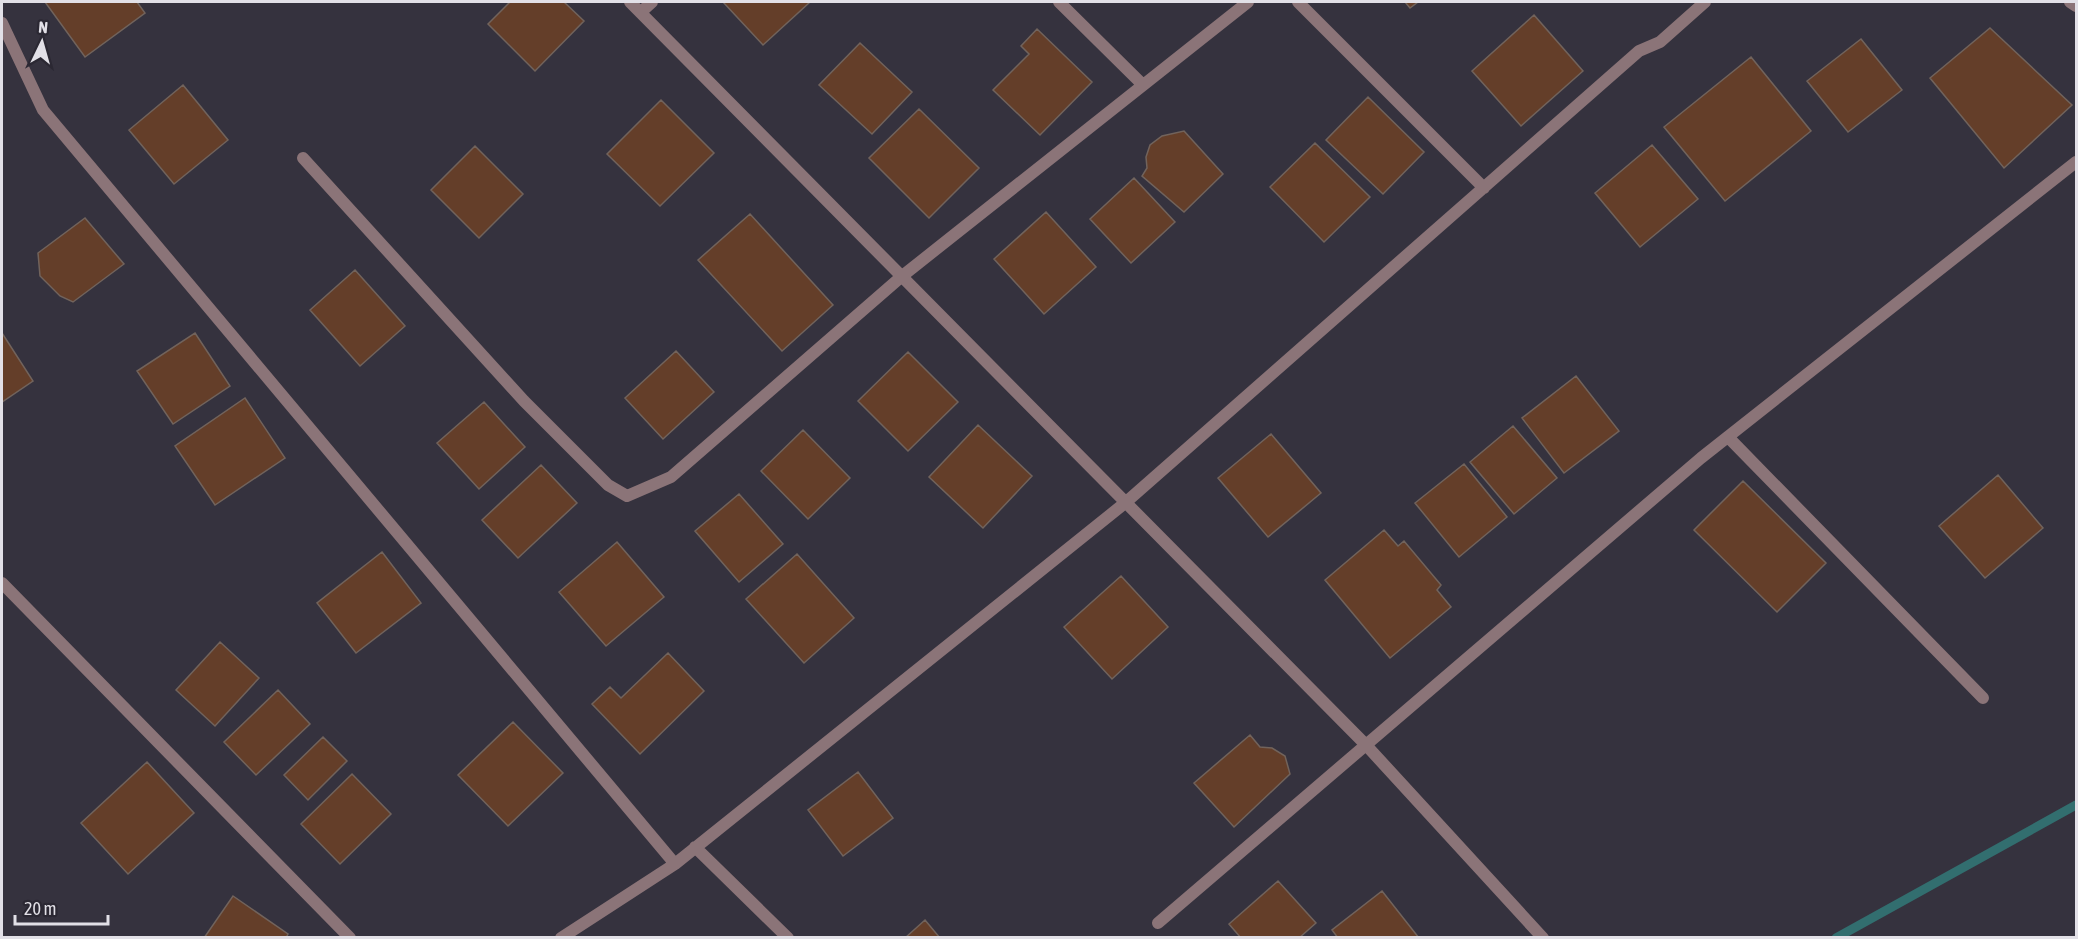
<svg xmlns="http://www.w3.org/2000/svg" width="2078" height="939" viewBox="0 0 2078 939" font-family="'Asap Condensed',sans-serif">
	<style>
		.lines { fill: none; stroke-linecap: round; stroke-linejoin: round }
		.stream { stroke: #326e6f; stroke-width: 9 }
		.building { fill: #643e29; stroke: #71635c; stroke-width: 1.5 }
		.minor { stroke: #8b7478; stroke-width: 12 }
	</style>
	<rect width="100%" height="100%" fill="#35323e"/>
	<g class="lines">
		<!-- stream -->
		<path class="stream" d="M1836,938L2076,805"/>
	</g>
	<!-- building -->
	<path class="building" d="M45,2H137L145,13L85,57Z
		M510,2H564L584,21L535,71L488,24Z
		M723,2H810L763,45Z
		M1405,2H1418L1410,8Z
		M1534,15L1583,71L1521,126L1472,71Z
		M1990,28L2072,105L2004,168L1930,78Z
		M1037,29L1092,82L1040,135L993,90L1029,54L1021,46Z
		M1861,39L1902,90L1848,132L1807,81Z
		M860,43L912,92L872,134L819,85Z
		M1751,57L1811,131L1725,201L1664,127Z
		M183,85L228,140L174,184L129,130Z
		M1368,97L1424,152L1383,194L1326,140Z
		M661,100L714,153L660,206L607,154Z
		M919,109L979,168L929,218L869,158Z
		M1184,131L1223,174L1184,212L1142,176L1147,168L1146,157L1150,145L1162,136Z
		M1315,143L1370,197L1324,242L1270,187Z
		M1652,145L1698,199L1640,247L1595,193Z
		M475,146L523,194L479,238L431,190Z
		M1134,178L1175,222L1131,263L1090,219Z
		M1046,212L1096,267L1044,314L994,259Z
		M750,214L833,305L782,351L698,260Z
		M85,218L124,264L73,302L60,296L40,276L38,253Z
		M355,270L405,326L360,366L310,310Z
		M2,333L33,381L2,402Z
		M195,333L230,386L173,424L137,371Z
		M676,351L714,392L663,439L625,398Z
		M908,352L958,402L908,451L858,401Z
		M1576,376L1619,431L1564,473L1522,418Z
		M245,398L285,458L215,505L175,446Z
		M484,402L525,447L479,489L437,443Z
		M978,425L1032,476L983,528L929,477Z
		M1513,426L1557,478L1514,514L1470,462Z
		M803,430L850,478L808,519L761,471Z
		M1271,434L1321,493L1268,537L1218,478Z
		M1464,464L1507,517L1459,557L1415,503Z
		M541,465L577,503L518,558L482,520Z
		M1998,475L2043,528L1985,578L1939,526Z
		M1743,481L1826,563L1777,612L1694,530Z
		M739,494L783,544L739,582L695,531Z
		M1384,530L1398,546L1404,541L1441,585L1437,590L1451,607L1390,658L1325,580Z
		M617,542L664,597L606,646L559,592Z
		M382,552L421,603L356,653L317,603Z
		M797,554L854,618L804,663L746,599Z
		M1121,576L1168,627L1112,679L1064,627Z
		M220,642L259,678L215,726L176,690Z
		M668,653L704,691L640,754L592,704L610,687L621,698Z
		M278,690L310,724L256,775L224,742Z
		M513,722L563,773L508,826L458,775Z
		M1250,735L1260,747L1272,748L1285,756L1290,774L1234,827L1194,783Z
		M323,737L347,761L308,800L284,775Z
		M147,762L194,813L128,874L81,823Z
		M858,772L893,818L843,856L808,810Z
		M352,774L391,814L340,864L301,824Z
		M1278,881L1316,923L1299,938H1241L1229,924Z
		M1382,891L1419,938H1338L1332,930Z
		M233,896L288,934L286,938H204Z
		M925,920L940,938H905Z"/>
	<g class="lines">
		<!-- minor -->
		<path class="minor" d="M630,2L1366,745L1543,938
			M1059,2L1143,85
			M1298,2L1484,188
			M2070,2L2076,6
			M641,12L652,2
			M2,23L43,110L675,864
			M303,158L524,401L608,485L627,496L671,477L901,277L1248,2
			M1728,437L1983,698
			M2,583L350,938
			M695,847L788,938
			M1158,923L1701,458L2076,162
			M561,938L675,864L1125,503L1639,51L1660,42L1705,2"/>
	</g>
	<!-- border -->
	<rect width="2078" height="939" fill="none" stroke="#e2e0e7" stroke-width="6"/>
	<!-- north arrow -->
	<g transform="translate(42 42) rotate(5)" stroke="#2b2833" stroke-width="4.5" paint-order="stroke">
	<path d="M0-4.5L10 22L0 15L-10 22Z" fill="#e2e0e7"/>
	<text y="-9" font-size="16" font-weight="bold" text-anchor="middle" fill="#e2e0e7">N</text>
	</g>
	<!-- scale -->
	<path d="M15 915v9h93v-9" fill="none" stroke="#e2e0e7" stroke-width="3"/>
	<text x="24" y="915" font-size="18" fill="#e2e0e7" stroke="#2b2833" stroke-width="4.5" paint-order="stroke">20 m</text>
</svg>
